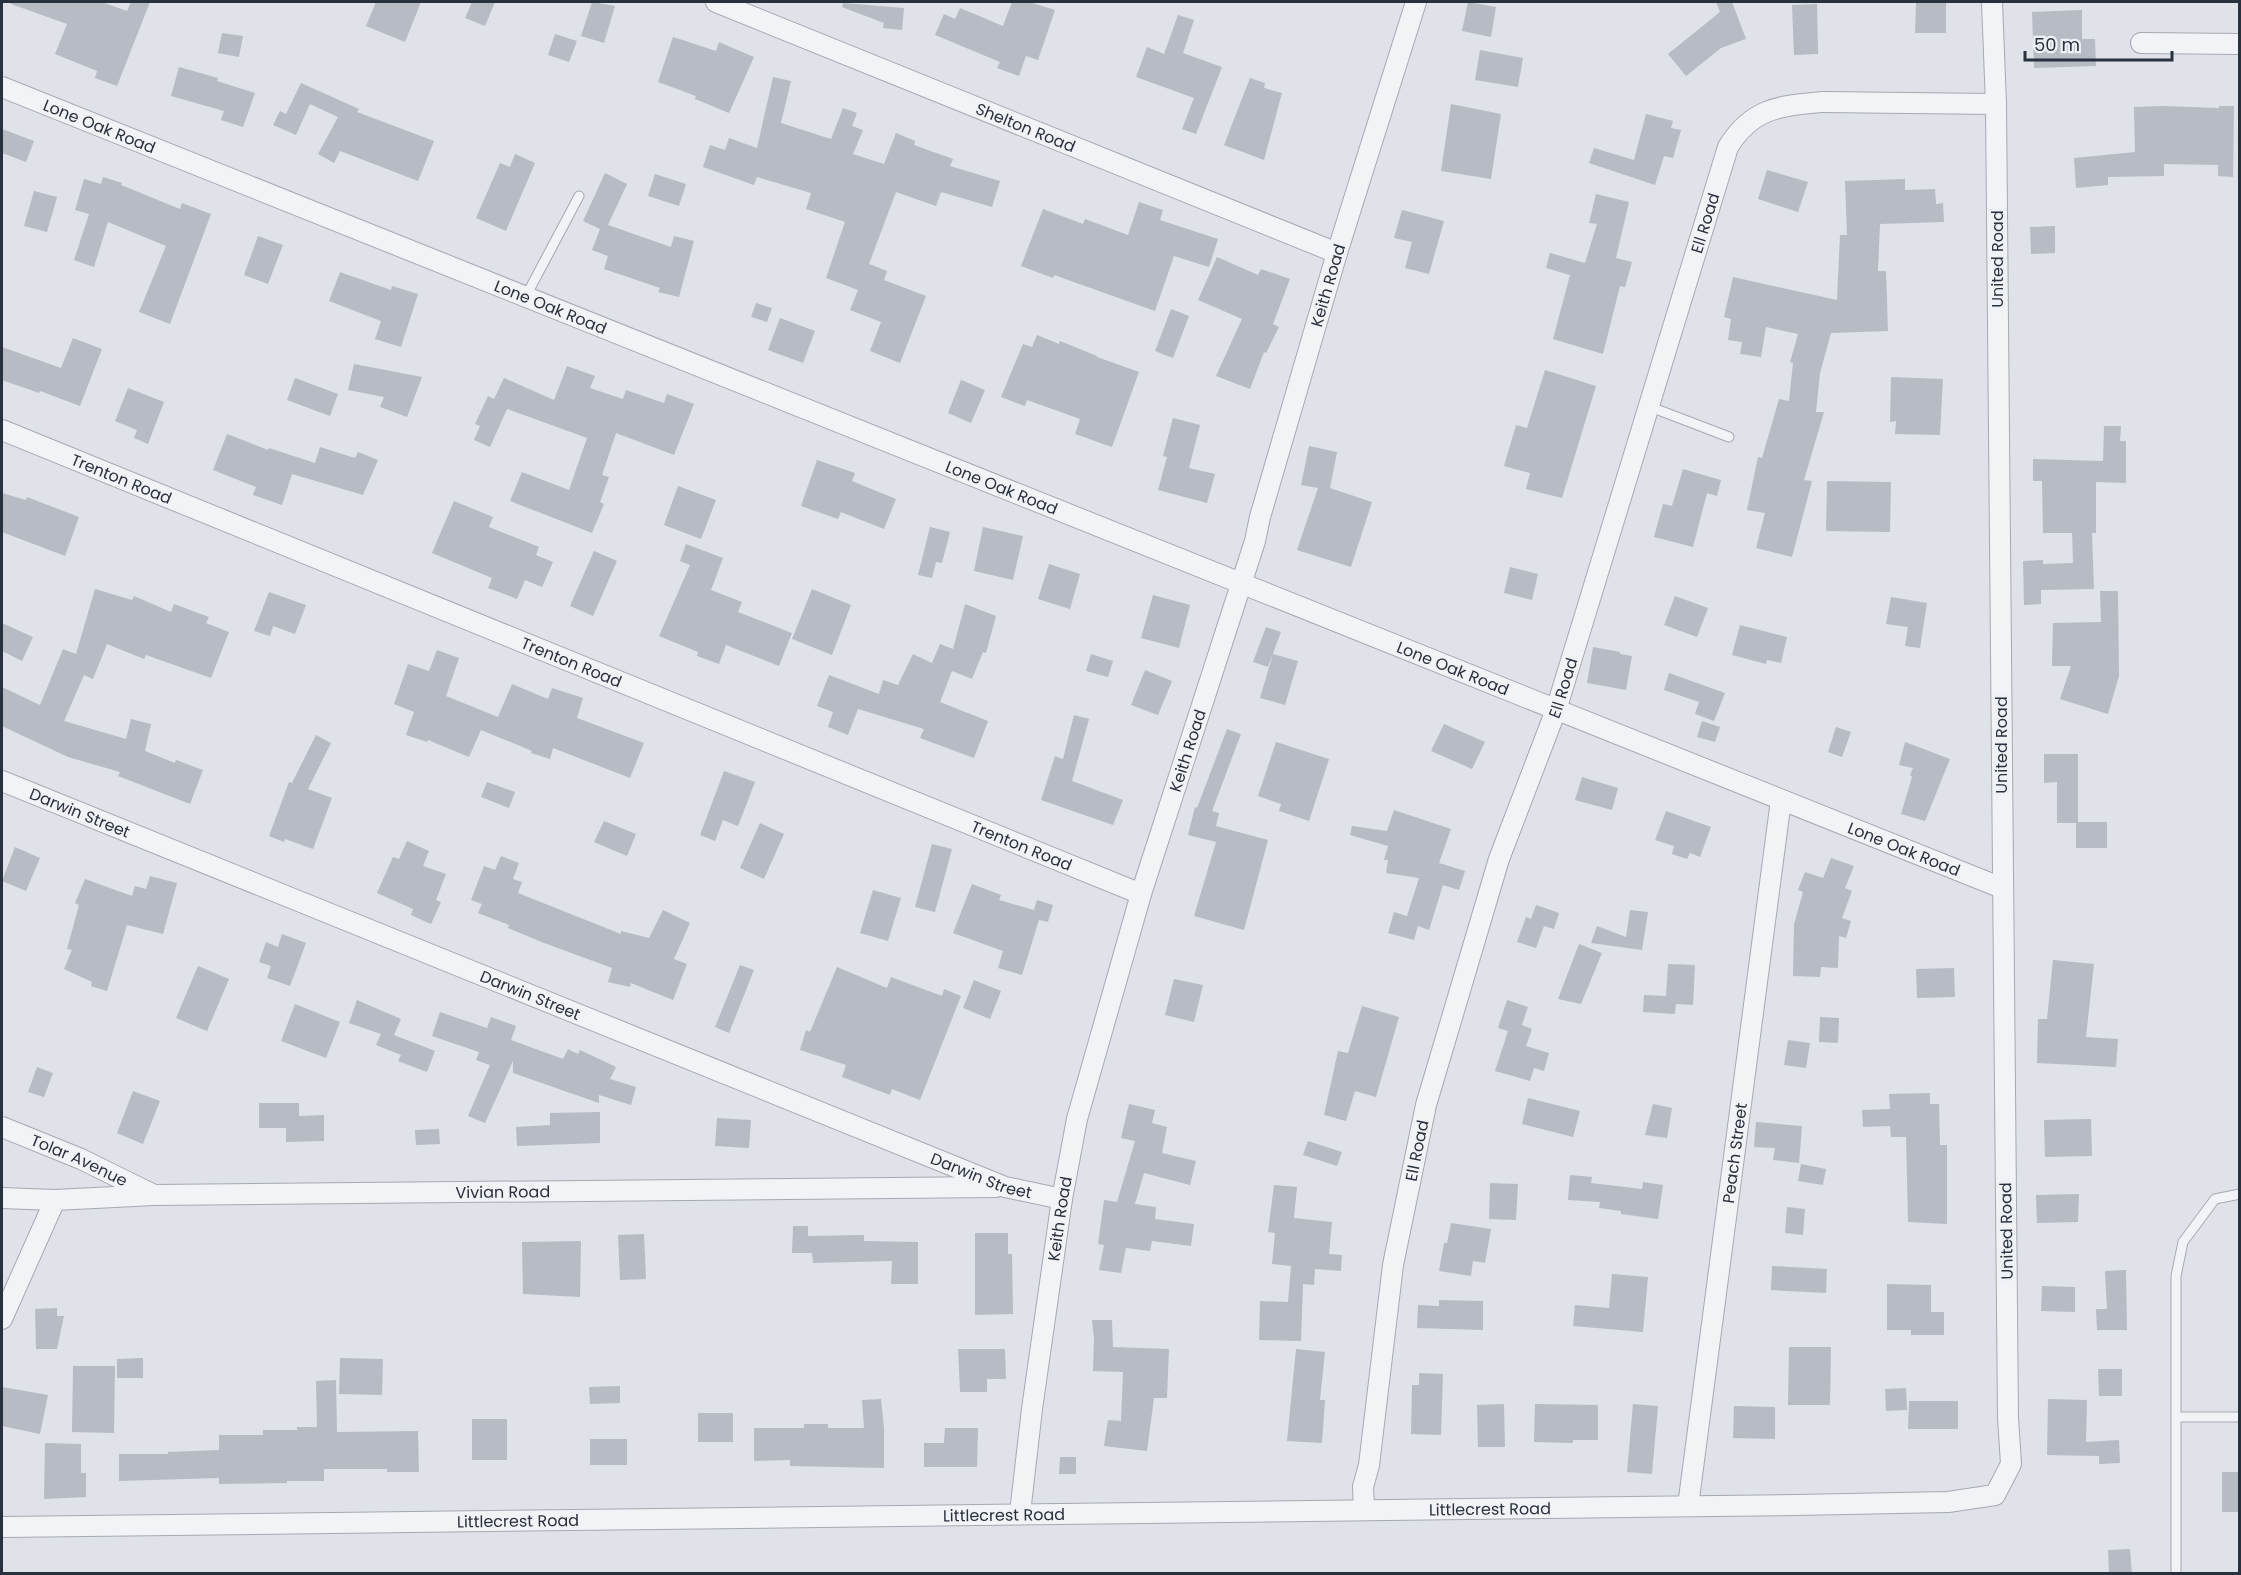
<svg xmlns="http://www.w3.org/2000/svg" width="2241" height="1575" viewBox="0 0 2241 1575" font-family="Poppins,sans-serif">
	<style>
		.building { fill: #b6bbc4 }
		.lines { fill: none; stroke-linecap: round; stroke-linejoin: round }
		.service-casing { stroke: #a5a9b2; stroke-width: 11 }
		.minor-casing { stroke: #a5a9b2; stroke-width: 22 }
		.service { stroke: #f2f3f6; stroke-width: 9 }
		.minor { stroke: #f2f3f6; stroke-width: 20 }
		.labels { text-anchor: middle; stroke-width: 6; stroke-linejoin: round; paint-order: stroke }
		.street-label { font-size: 16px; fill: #29303e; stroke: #eef1f5 }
	</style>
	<rect width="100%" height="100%" fill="#dfe2e8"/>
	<!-- building -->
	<path class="building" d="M11,2H102L127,11L131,2H150L117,86L95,78L97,71L55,54L67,24L11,4Z
		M376,2H421L405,42L366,26Z
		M472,2H495L485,26L465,18Z
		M592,2L615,6L604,43L581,36Z
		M1012,2H1029L1055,10L1038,60L1026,56L1019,76L997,68L1000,62L935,35L944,14L955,19L960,8L1003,26Z
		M1468,2L1496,7L1491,37L1462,31Z
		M1716,2H1732L1746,39L1721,48L1686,76L1668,54L1720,12Z
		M1916,2H1946V33H1915Z
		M843,3L904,8L902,30L883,28L884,23L842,7Z
		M1817,4L1818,54L1794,55L1792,5Z
		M2082,10V39H2095L2096,66L2034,68L2032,12Z
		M1178,15L1194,20L1183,53L1222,67L1196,134L1182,129L1194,98L1136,77L1147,47L1164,54Z
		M222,33L243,36L239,57L218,53Z
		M555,34L577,41L569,62L548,55Z
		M673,37L716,51L719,42L754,57L729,113L695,99L696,96L658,82Z
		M1480,50L1523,58L1518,87L1475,80Z
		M179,67L218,78L217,81L255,93L243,127L221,120L224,111L171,96Z
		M773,77L791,81L781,123L831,139L843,108L857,113L852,126L863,130L853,154L884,164L896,133L915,141L914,145L953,159L950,166L1000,181L992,207L941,192L936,206L896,192L869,264L887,271L884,280L926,296L900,363L870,351L881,322L850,310L858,290L826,278L845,222L806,209L811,193L757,177L754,185L703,167L710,145L725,150L729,138L757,148Z
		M1250,78L1265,83L1264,88L1282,93L1264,160L1224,145Z
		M301,83L359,109L357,112L434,141L418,181L340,151L334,163L318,154L338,117L310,104L296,135L273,125L280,111L286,114Z
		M1451,104L1501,114L1491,179L1441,171Z
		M2163,106L2219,108V106H2234L2233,177L2218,176V165L2164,164V176L2108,177V185L2076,188L2074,158L2135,152L2134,107Z
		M1646,114L1673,121L1671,128L1681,130L1673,158L1664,156L1655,185L1589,163L1594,148L1634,160Z
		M2,129L34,141L26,162L2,153Z
		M515,154L535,163L506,231L476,218L500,163L510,167Z
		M1767,170L1808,182L1798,212L1758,199Z
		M605,173L627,184L608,225L671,247L674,236L694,241L679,297L658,292L660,288L604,269L608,256L592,250L600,229L583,221Z
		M655,174L686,184L679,206L648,196Z
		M103,177L122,183L121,185L180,209L182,203L211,214L170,324L139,312L166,246L108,222L94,267L74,260L89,214L75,210L84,179L101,184Z
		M1905,179V190L1935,189L1936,204L1943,203L1944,222L1880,224L1878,271H1886L1888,331L1831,333L1820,373L1816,412H1824L1804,480L1812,481L1792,557L1756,548L1765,513L1747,510L1758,457L1762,458L1779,399L1789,401L1793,363L1790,362L1798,334L1766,327L1761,357L1740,354L1742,342L1728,340L1731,319L1724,317L1733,277L1837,300L1840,235H1847L1845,181Z
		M34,191L57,197L47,232L24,226Z
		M1596,194L1629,202L1616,258L1632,262L1625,287L1620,286L1603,354L1553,339L1570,275L1546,268L1550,253L1585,263L1597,224L1589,223Z
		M1139,202L1163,210L1160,220L1218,239L1209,267L1174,256L1155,311L1054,275L1053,278L1021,266L1043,209L1083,224L1085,219L1128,235Z
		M1402,210L1444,221L1429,274L1405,268L1412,242L1394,238Z
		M2055,226V253L2031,254L2030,227Z
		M258,236L283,245L268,284L244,275Z
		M1217,257L1258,275L1261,269L1290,279L1273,324L1279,327L1266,353L1264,352L1250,389L1216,376L1242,319L1198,300Z
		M340,272L391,290L392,286L418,294L401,347L375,339L381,321L329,301Z
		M756,303L772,308L767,322L751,317Z
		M1171,309L1189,316L1173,358L1155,351Z
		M780,318L815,331L803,363L768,350Z
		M1037,335L1059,344L1060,341L1097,356V357L1139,372L1112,447L1075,434L1080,419L1027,400L1025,406L1001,397L1023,344L1032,347Z
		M73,338L102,349L80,406L40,391L39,393L2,380V347L61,368Z
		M354,364L422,377L407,417L380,407L384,397L348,390Z
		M567,366L595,376L590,388L623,399L626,390L664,403L667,394L694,404L674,455L616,433L602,475L609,477L600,502L604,504L592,533L510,501L522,472L569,490L587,438L507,409L490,447L474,440L480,426L475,424L488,396L494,399L504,378L554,400Z
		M1545,370L1596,386L1562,498L1526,489L1530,473L1504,466L1516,425L1527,428Z
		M1891,377L1943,379L1940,435L1895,434L1896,421L1890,422Z
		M295,378L338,394L330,416L287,400Z
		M961,380L985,390L971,423L948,413Z
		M128,388L164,402L148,444L134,438L137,430L115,421Z
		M1173,418L1200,425L1189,468L1215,474L1207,503L1158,490L1167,457L1163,456Z
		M2104,426H2121L2120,441H2126V483L2096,482V533H2092L2094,589L2041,590V604L2024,605L2023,561L2043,560V564L2073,563L2072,533H2043L2042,481H2033V459L2103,461Z
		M227,434L268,450L269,448L315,463L320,447L355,458L358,452L378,460L363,495L292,474L282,505L253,495L256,487L213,470Z
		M1309,446L1337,452L1330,488L1372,502L1351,567L1297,550L1318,488L1301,485Z
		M817,460L855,473L852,481L896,499L884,529L841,512L838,519L801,506Z
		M1683,469L1721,480L1717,496L1707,493L1693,547L1654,537L1663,504L1672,506Z
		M1827,481L1891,482L1890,532L1826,531Z
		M678,486L716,500L701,539L664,525Z
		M2,493L26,500L27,497L79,517L65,556L2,532Z
		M454,501L493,517L489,527L539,547L536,555L553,562L542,587L525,580L517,599L488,588L492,578L432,553Z
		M930,527L950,532L942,563L936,562L932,578L918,575Z
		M983,527L1023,536L1013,580L974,571Z
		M686,544L723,558L711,590L742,602L738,612L792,633L779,666L726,645L719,664L697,656L698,652L659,636L690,565L680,561Z
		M594,551L617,561L593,616L570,606Z
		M1049,564L1080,574L1070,609L1038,599Z
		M1510,567L1538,574L1532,600L1504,593Z
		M95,589L132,600L134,596L171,612L174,604L209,617L206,623L229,632L211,678L146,655L144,659L107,644L93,679L84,675L64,721L126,739L131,719L151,724L145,751L175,763L176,760L203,770L190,804L118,776L120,772L68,757L2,726V687L40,705L63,649L76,654Z
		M812,589L851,605L832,655L792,639Z
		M2100,591H2118L2119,676L2108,714L2060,699L2071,666H2052L2053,623L2101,622Z
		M269,592L306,605L295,634L273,626L270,636L254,631Z
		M1153,595L1190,605L1179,648L1141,638Z
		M1675,596L1708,608L1697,637L1664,625Z
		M1891,597L1927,603L1920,648L1905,646L1908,627L1886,624Z
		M965,604L996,616L986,653L983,652L972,679L952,671L940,702L988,721L974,758L920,738L924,729L858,709L848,735L828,727L833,712L817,706L829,675L879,694L883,680L898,685L913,654L932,663L940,644L953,649Z
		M2,623L33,637L22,661L2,651Z
		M1740,625L1787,637L1781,663L1767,660L1766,664L1732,655Z
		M1266,627L1281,632L1268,667L1253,662Z
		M1593,647L1620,652V654L1632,656L1626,690L1587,683Z
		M437,650L459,658L446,696L498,717L512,684L548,699L552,688L583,698L577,718L644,743L630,778L553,748L550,759L531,753L532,751L481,730L469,757L428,740L427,742L406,735L414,712L394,704L408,664L429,671Z
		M1091,654L1113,661L1108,677L1086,671Z
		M1273,654L1298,661L1285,705L1260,698Z
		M1145,670L1172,681L1158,715L1131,705Z
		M1669,673L1725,693L1714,721L1695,714L1699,702L1664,690Z
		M1074,715L1089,719L1072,781L1123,800L1113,825L1041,800L1055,756L1063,759Z
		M1702,721L1720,727L1715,742L1697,737Z
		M1444,724L1485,742L1472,769L1431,751Z
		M1836,727L1851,732L1842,757L1828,752Z
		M1227,729L1241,734L1212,811L1219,813L1216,826L1268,840L1244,930L1194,916L1216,842L1188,835L1195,807L1197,808Z
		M316,735L331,743L308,789L332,798L313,849L285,839L284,842L269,836L289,782L292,783Z
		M1276,742L1329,759L1309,821L1279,811L1281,804L1258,796Z
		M1905,742L1950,759L1925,821L1901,814L1912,777L1910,775L1913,768L1899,765Z
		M2044,754H2078V822H2107V848H2076V823H2057V782L2044,783Z
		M724,771L755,782L738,826L723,820L715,841L700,835Z
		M1582,777L1618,788L1612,810L1575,800Z
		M487,782L515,792L509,808L481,797Z
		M1394,810L1451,829L1439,863L1465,871L1459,890L1443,885L1429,930L1418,926L1414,940L1388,933L1394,912L1407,916L1419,878L1386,873L1388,860H1384L1388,846L1350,835L1352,826L1387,831Z
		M1666,811L1711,827L1700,857L1690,853L1687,859L1672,854L1674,846L1655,840Z
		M604,821L636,834L627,856L594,842Z
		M760,823L784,834L764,879L740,868Z
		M407,841L429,851L423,866L446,874L436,900L441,902L431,924L411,915L413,909L377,893L393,857L399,859Z
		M932,844L952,849L935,912L915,907Z
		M15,847L40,858L26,891L2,881Z
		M501,856L519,863L513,879L522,882L518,893L621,934V931L649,938L663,910L690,923L674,959L687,964L673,1000L631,983L630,987L608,982L612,968L544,943L508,928L509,925L478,913L482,904L471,900L484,866L495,870Z
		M1831,858L1854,866L1845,888L1852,891L1842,918L1851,921L1846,938L1839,936L1838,968L1821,967L1820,977L1793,976L1794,924L1803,892L1798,890L1805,872L1823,878Z
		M150,876L177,883L163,934L127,925L107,991L91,986L92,982L64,969L72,950L67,949L79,905L75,903L85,879L132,896L135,886L146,889Z
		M972,884L1001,895L999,900L1034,910L1037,900L1053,905L1048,922L1039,920L1022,975L998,968L1003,951L953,933Z
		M873,890L901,898L888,941L860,933Z
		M1536,905L1559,913L1554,929L1544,926L1536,948L1517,942L1526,917L1531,919Z
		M1630,910L1648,912L1642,950L1591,943L1597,926L1626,937Z
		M282,934L306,943L290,986L267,978L271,966L259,962L266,942L278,947Z
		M1579,944L1602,953L1581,1004L1558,999Z
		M2053,960L2094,964L2086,1037L2118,1039L2116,1067L2037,1063L2038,1019H2047Z
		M1668,964L1695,965L1693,1005L1676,1004L1675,1014L1643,1012L1644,995L1666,996Z
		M740,965L754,970L729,1033L715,1027Z
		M198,966L229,979L207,1031L176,1018Z
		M837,967L887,988L891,977L942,996L944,989L961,996L920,1100L892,1089L890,1095L842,1077L846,1065L800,1050L806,1030L810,1032Z
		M1954,968L1955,997L1917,998L1916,969Z
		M1174,979L1203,985L1194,1022L1165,1015Z
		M974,980L1001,991L990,1019L963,1008Z
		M357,1000L401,1019L394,1035L435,1051L427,1072L398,1061L401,1055L376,1045L381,1034L349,1023Z
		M1507,1000L1528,1007L1522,1025L1532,1029L1526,1046L1549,1053L1544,1071L1534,1068L1530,1081L1495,1071L1508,1031L1498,1028Z
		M295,1004L340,1022L326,1058L281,1041Z
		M1362,1006L1399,1017L1376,1097L1355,1091L1346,1121L1324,1115L1338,1051L1348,1053Z
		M440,1012L487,1028L491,1017L516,1026L511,1040L563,1059L568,1049L578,1054L580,1050L616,1067L610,1079L636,1087L631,1105L599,1095V1103L513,1073V1061L485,1123L468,1116L490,1065L476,1060L479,1052L432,1036Z
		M1820,1017L1839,1018L1838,1043L1819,1042Z
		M1788,1040L1810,1043L1806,1068L1784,1065Z
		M37,1067L53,1073L44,1097L28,1092Z
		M133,1091L160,1101L143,1144L117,1133Z
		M1930,1093V1104H1939L1940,1145H1947V1224L1908,1222L1906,1137H1891L1890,1126L1863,1127L1862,1110L1890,1109L1889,1094Z
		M1528,1098L1580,1111L1573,1137L1522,1124Z
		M259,1103H299V1116L324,1115V1141L286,1142V1128H259Z
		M1129,1104L1155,1110L1152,1123L1167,1127L1162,1153L1196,1161L1190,1185L1144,1173L1135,1204L1156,1207L1155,1219L1194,1224L1191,1246L1152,1241L1150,1251L1126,1248L1121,1273L1099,1270L1104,1245L1098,1244L1104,1200L1117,1202L1135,1141L1121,1138Z
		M1653,1104L1672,1108L1667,1138L1645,1135Z
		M600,1112V1143L517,1146L516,1127L550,1125V1113Z
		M717,1118L751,1120L749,1148L715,1146Z
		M2091,1119L2092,1156L2045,1157L2044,1120Z
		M1756,1122L1802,1126L1799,1163L1773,1160L1775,1148L1754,1147Z
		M439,1129L440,1144L416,1145L415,1130Z
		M1308,1141L1342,1152L1337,1166L1303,1155Z
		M1801,1164L1826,1169L1823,1185L1798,1181Z
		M1570,1175L1592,1177L1591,1183L1642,1189L1643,1182L1663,1185L1658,1219L1621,1214V1211L1599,1208L1600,1202L1568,1200Z
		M1490,1183L1518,1184L1516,1220L1489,1219Z
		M1274,1185L1297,1187L1294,1218L1332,1222L1329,1254L1342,1255L1341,1271L1315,1269L1314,1285L1303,1284L1301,1341L1259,1340L1260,1301L1288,1302L1291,1266L1272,1264L1275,1233L1268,1232Z
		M2079,1194L2078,1222L2037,1223L2036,1195Z
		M1787,1207L1805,1209L1803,1235L1785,1233Z
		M1451,1223L1491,1229L1485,1263L1473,1261L1471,1276L1439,1271L1444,1243H1447Z
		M793,1226H808V1236L864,1235V1241L918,1242V1284H891L892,1261L813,1263L812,1253H792Z
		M975,1233H1008V1254H1012L1013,1314L975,1315Z
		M644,1234L646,1279L620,1280L618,1235Z
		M581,1241L580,1297L523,1294L522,1242Z
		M1772,1266L1827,1269L1826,1293L1771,1290Z
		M2126,1270L2127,1330H2097L2096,1309H2107L2105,1271Z
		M1612,1274L1648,1277L1643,1332L1573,1326L1575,1305L1609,1308Z
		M1887,1284L1931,1285V1312H1944V1335H1911V1330H1887Z
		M2042,1286L2075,1287V1312L2041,1311Z
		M1439,1300L1483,1301V1330L1417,1328L1418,1305L1439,1306Z
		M57,1308V1316H64L57,1349H36L35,1309Z
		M1092,1320H1112L1113,1347L1169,1349L1167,1398H1154L1147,1451L1104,1446L1108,1420L1121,1421L1123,1372L1093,1371L1094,1339Z
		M1789,1347H1831L1830,1405H1788Z
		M958,1349H1005L1006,1379H987V1392H960Z
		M1296,1349L1325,1352L1320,1400H1325L1322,1443L1287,1441Z
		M143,1358V1378H117V1359Z
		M340,1358L383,1359L382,1395L339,1394Z
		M73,1366H115L114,1433L72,1432Z
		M2098,1369H2122V1396H2099Z
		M1419,1373L1443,1374L1441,1435L1411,1434L1412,1385H1419Z
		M336,1380L337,1432L418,1431L419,1472H387V1469H324V1481H287V1483L219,1484V1478L119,1481V1454H168V1452L219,1450V1435H263V1430H297V1427H317L316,1381Z
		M620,1386V1403L590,1404L589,1387Z
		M2,1387L48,1395L40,1434L2,1426Z
		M1906,1388L1907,1410L1886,1411L1885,1389Z
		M881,1399L884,1428V1468L790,1466V1460L754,1461V1428H804V1424H828V1428H864L862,1400Z
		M2048,1399L2087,1400L2086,1442L2119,1440L2120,1463L2099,1464V1456L2047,1455Z
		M1909,1401H1958V1429H1908Z
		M1504,1404L1505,1447H1478L1477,1405Z
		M1535,1404L1598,1405V1440H1573V1443L1534,1442Z
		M1633,1404L1658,1406L1652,1474L1627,1472Z
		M1734,1406L1775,1407V1439L1733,1438Z
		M698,1413H733V1442H698Z
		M472,1419H507V1460H472Z
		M945,1428H978L977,1467H924V1443H944Z
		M590,1439H627V1465H590Z
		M45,1443L81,1444V1473H86V1497L44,1499Z
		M1060,1457H1076V1474H1059Z
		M2222,1472H2240V1512H2222Z
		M2130,1549L2132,1574H2109L2108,1550Z"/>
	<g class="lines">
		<!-- service casing -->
		<g class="service-casing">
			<path id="service" d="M526,296L579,196
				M1648,406L1729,437
				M2177,1417H2240
				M2176,1574V1276L2183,1242L2215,1199L2240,1194"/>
		</g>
		<!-- minor casing -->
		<g class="minor-casing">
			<g id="minor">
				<path id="s1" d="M716,2L1337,253"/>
				<path d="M2141,43L2240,44"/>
				<path id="s2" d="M2,87L2002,888"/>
				<path id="s3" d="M2,430L1141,894"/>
				<path id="s4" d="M2,781L1005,1187L1062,1199"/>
				<path id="s5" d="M2,1127L81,1159L152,1194"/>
				<path id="s6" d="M2,1198L55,1200L154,1195L996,1187"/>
				<path d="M2,1319L55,1200"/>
				<path id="s7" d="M1688,1506L1781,800"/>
				<path id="s8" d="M1364,1509L1363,1487L1369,1465L1393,1265L1426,1105L1499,859L1556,710L1728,147C1752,108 1779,106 1822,102L1996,104"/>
				<path id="s9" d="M1020,1513L1032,1409L1062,1199L1077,1119L1141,894L1255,541L1260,517L1337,253L1416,2"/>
				<path id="s10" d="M2,1527L1796,1505L1948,1502L1995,1495L2011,1464L2008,1418L1996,104L1992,2"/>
			</g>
		</g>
		<!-- service -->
		<use href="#service" class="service"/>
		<!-- minor -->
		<use href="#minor" class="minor"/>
	</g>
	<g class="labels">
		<!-- street labels -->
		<g class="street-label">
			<text dy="6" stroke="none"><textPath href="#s2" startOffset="105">Lone Oak Road</textPath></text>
			<text dy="6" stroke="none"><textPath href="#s1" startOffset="334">Shelton Road</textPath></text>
			<text dy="6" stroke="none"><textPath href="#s8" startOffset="1335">Ell Road</textPath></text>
			<text transform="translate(1997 259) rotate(-90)" y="6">United Road</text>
			<text dy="6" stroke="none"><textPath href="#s9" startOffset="1269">Keith Road</textPath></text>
			<text dy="6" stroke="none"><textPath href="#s2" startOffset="591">Lone Oak Road</textPath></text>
			<text dy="6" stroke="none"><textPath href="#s3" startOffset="129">Trenton Road</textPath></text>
			<text dy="6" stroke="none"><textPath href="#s2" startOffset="1077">Lone Oak Road</textPath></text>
			<text dy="6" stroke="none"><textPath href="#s3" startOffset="615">Trenton Road</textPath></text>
			<text dy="6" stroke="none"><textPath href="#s2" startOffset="1563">Lone Oak Road</textPath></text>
			<text dy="6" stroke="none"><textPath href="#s8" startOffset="849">Ell Road</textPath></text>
			<text transform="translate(2001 745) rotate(-90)" y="6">United Road</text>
			<text dy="6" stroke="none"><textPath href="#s9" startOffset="783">Keith Road</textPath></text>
			<text dy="6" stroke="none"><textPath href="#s4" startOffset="84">Darwin Street</textPath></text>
			<text dy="6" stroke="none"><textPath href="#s3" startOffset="1101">Trenton Road</textPath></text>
			<text dy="6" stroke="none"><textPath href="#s2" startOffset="2049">Lone Oak Road</textPath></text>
			<text dy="6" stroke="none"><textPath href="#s4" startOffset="570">Darwin Street</textPath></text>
			<text dy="6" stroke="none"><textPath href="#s8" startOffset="363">Ell Road</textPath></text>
			<text dy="6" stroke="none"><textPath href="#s7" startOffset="356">Peach Street</textPath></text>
			<text dy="6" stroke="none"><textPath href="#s5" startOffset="84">Tolar Avenue</textPath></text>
			<text dy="6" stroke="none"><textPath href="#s4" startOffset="1056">Darwin Street</textPath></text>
			<text dy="6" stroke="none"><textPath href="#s6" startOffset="501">Vivian Road</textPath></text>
			<text dy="6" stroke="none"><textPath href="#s9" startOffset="297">Keith Road</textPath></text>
			<text transform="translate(2006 1231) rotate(-91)" y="6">United Road</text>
			<text dy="6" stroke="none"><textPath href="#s10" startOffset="1488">Littlecrest Road</textPath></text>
			<text dy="6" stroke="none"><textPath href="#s10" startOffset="1002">Littlecrest Road</textPath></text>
			<text dy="6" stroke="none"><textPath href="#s10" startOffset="516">Littlecrest Road</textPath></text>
		</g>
	</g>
	<!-- border -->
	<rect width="2241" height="1575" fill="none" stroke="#29303e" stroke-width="6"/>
	<!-- scale -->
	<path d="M2025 51v9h147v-9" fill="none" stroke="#29303e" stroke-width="3"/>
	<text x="2034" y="51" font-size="18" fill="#29303e" stroke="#eef1f5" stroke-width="4.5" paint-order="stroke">50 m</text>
</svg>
